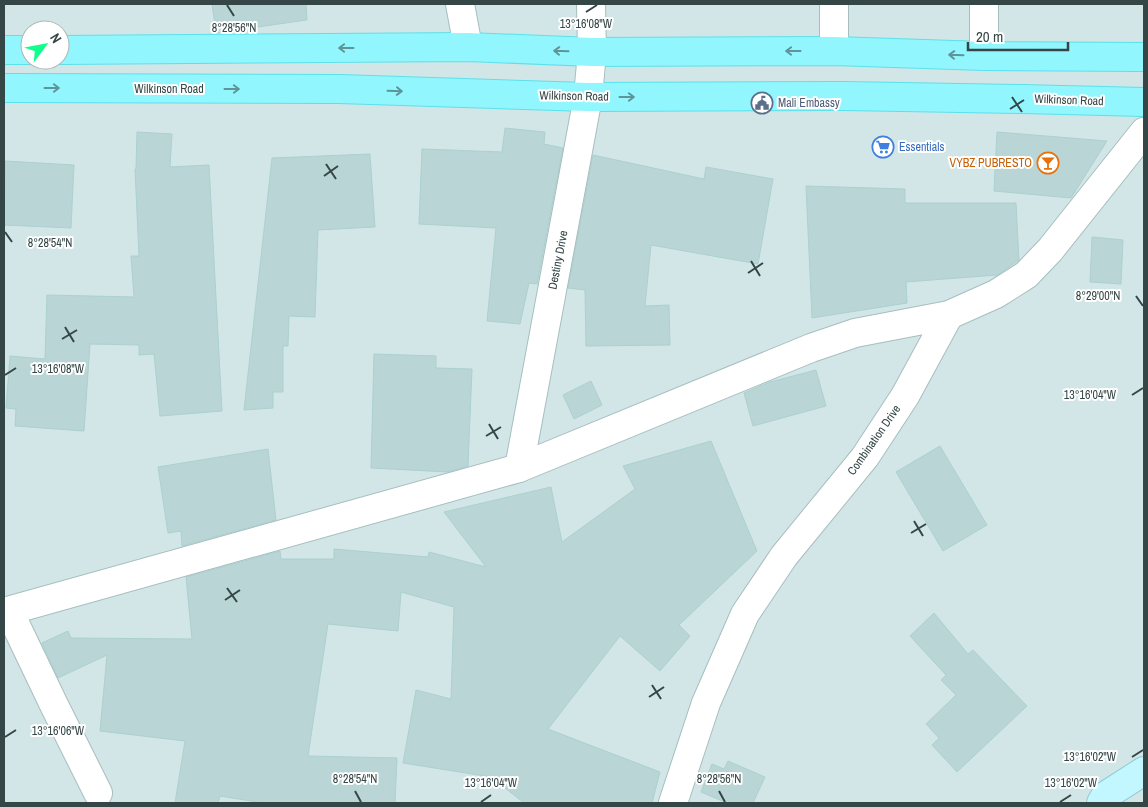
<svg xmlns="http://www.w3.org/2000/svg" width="1148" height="807" viewBox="0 0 1148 807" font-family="'Archivo Narrow',sans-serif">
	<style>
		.residential { fill: #d2e6e7; fill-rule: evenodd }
		.building { fill: #b9d5d5; stroke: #acd0d0 }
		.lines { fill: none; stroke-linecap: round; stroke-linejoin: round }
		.minor-casing { stroke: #a7bebf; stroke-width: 30 }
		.tertiary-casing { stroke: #a7bebf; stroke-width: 30 }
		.secondary-casing { stroke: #90cbd2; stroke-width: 30 }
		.primary-casing { stroke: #5ce0e9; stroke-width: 30 }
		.minor { stroke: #fff; stroke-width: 28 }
		.tertiary { stroke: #fff; stroke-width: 28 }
		.secondary { stroke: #c3f7ff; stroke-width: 28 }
		.primary { stroke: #92f6ff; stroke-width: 28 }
		.oneway { stroke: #5e9599 }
		.ticks { fill: none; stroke: #344645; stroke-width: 2 }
		.labels { text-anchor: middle; stroke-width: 4; stroke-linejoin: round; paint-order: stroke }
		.street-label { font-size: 12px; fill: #344645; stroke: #fff }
		.service-label { font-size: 12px; fill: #4e5e75; stroke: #fff; text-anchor: start }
		.shop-label { font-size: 12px; fill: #366cbe; stroke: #fff; text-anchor: start }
		.food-label { font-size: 12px; fill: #c56008; stroke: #fff; text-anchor: end }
		.ticks-label { font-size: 12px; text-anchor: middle; fill: #344645; stroke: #fff; stroke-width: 4; stroke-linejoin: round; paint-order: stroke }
	</style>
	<rect width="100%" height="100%" fill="#e5f2f3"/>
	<!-- residential -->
	<path class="residential" d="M4,4H1144V803H4ZM30,30H60V60H30Z"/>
	<!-- building -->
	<path class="building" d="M212,4H306L307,20L216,33Z
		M505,128L545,132L544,144L563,148L537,284L529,283L520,324L487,321L496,228L419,224L422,149L502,152Z
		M137,132L172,134L170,167L209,165L222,411L160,416L154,354L139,355V345L90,344L84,431L15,426L16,409L6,408L10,356L45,359L47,295L134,297L131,256H139L135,169H136Z
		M997,132L1107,141L1071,198L994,191Z
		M370,154L375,227L318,230L315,317L289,316L288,346H283V392H273V408L244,410L272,158Z
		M593,155L704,179L706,167L773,179L758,264L651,245L645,306L669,305L670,345L586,346L585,290L568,288Z
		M5,161L74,165L71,228L4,225Z
		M806,186L905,189V203H1016L1019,260L997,275L906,282L907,303L812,318Z
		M1092,237L1123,240L1121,284L1090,282Z
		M374,354L436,356V368L472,369L468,466L448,472L371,468Z
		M816,370L826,406L753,426L744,393L770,382Z
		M591,381L602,405L574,419L563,395Z
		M711,441L757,551L679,625L690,636L660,671L620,636L548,729L660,772L652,803H524L491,777L403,763L416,690L451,699L454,607L401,592L398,631L328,624L308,756L397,758L395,803H263L220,796L218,803H175L185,741L100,731L107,655L58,678L42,643L68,631L71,638L192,639L186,577L280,551L281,559H334V549L428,557L429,552L486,567L444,512L551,487L562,542L635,489L623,466Z
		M940,446L987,525L943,551L896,472Z
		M268,449L276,520L182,546L181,531L168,533L158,467Z
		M934,613L968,654L973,650L1027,706L957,772L932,745L939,738L926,724L956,695L941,680L946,675L910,636Z
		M728,761L765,777L753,803H727L701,792L712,764L724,769Z"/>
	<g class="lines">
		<!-- minor casing -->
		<g class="minor-casing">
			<path id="minor" d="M460,4L468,47
				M591,4L592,52
				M834,4V51
				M984,4V56
				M519,468L811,348L855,333L949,315L996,294L1026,275L1050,250L1144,132
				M9,611L54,705L98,793
				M673,803L706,703L745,614L784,556L865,457L905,396L949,315"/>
		</g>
		<!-- tertiary casing -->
		<g class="tertiary-casing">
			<path id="tertiary" d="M4,612L519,468L588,97L592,52"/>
		</g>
		<!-- secondary casing -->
		<g class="secondary-casing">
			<path id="secondary" d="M1101,803L1105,796L1144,771"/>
		</g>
		<!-- primary casing -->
		<g class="primary-casing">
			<path id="primary" d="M4,50H30
				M60,50L468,47L592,52L834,51L984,56L1144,57
				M4,88L339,89L588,97L844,96L1022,99L1144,102"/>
		</g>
		<!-- minor -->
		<use href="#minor" class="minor"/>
		<!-- tertiary -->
		<use href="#tertiary" class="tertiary"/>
		<!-- secondary -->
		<use href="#secondary" class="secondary"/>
		<!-- primary -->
		<use href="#primary" class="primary"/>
	</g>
	<!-- one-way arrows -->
	<defs><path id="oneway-shaft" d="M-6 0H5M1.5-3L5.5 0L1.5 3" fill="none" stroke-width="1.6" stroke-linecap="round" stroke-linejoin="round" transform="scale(1.25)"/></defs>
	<g class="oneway">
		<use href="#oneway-shaft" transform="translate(346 48) rotate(180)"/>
		<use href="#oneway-shaft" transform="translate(561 51) rotate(-178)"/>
		<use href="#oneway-shaft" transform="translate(793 51) rotate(180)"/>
		<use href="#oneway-shaft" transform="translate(956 55) rotate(-178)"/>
		<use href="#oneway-shaft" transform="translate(52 88)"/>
		<use href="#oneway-shaft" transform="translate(232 89)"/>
		<use href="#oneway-shaft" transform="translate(395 91) rotate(2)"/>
		<use href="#oneway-shaft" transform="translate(627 97)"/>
	</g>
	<!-- ticks -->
	<path class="ticks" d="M227,5L234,16M586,12L597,5M1012,97L1022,112M1010,109L1024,100M326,164L336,179M324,176L338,166M5,232L12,242M751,261L760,276M748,273L763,263M1136,296L1143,306M65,327L74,342M62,339L77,330M5,375L16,368M1132,395L1143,388M489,424L498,439M486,436L501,427M914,521L923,536M911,533L926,524M227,588L237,602M225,600L240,590M652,685L661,699M649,697L664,687M5,737L16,730M1132,757L1143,750M355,791L361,802M719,791L725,802M481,802L491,795M1060,802L1071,795"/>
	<!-- icons -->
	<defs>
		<g id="civic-ring" transform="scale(1.125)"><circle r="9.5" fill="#fff" stroke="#5c6f8a" stroke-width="1.5"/><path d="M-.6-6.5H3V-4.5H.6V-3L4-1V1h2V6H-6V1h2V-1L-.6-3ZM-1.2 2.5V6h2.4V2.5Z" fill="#5c6f8a"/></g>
		<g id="supermarket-ring" transform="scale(1.125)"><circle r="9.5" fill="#fff" stroke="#3f7fe0" stroke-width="1.5"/><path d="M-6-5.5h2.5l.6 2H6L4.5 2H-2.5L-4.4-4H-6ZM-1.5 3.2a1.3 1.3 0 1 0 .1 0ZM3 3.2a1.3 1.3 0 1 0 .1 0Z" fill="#3f7fe0"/></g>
		<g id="bar-ring" transform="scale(1.125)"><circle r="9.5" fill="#fff" stroke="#e8710a" stroke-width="1.5"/><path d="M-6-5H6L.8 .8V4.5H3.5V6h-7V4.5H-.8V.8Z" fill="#e8710a"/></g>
	</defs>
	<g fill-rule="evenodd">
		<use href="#civic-ring" x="762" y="103"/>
		<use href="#supermarket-ring" x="883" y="147"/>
		<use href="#bar-ring" x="1048" y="163"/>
	</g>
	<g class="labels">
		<!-- street labels -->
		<g class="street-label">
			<text x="169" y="93">Wilkinson Road</text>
			<text transform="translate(574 96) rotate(1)" y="4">Wilkinson Road</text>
			<text transform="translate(1069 100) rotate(2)" y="4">Wilkinson Road</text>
			<text transform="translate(558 260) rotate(-79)" y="4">Destiny Drive</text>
			<text transform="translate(874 440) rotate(-55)" y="4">Combination Drive</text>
		</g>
		<!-- service labels -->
		<g class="service-label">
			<text x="778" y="107">Mali Embassy</text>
		</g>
		<!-- shop labels -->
		<g class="shop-label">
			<text x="899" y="151">Essentials</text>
		</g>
		<!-- food labels -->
		<g class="food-label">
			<text x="1032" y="167">VYBZ PUBRESTO</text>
		</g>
	</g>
	<g class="ticks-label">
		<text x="586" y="28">13°16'08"W</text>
		<text x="234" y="32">8°28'56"N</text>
		<text x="50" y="247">8°28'54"N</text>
		<text x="1098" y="300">8°29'00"N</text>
		<text x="58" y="373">13°16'08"W</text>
		<text x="1090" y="399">13°16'04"W</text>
		<text x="58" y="735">13°16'06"W</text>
		<text x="1090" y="761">13°16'02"W</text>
		<text x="355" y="783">8°28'54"N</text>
		<text x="719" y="783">8°28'56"N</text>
		<text x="491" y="787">13°16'04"W</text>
		<text x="1071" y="787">13°16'02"W</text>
	</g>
	<!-- border -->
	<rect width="1148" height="807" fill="none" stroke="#344645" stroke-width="10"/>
	<!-- north arrow -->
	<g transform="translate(45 45) rotate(58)"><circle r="24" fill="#ffffff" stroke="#aeb5b5"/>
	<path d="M0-4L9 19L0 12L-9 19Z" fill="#10ff8c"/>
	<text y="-8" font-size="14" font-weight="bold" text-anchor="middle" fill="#344645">N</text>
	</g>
	<!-- scale -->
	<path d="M968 42v8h100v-8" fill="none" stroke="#344645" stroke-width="2.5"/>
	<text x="976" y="42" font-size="15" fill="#344645" stroke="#ffffff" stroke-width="4" paint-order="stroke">20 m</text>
</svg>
